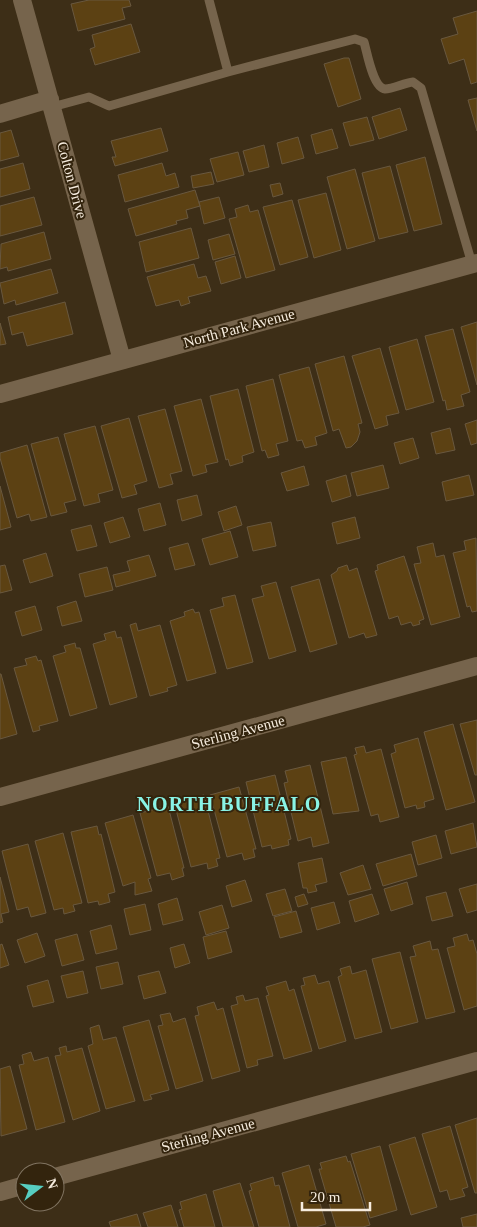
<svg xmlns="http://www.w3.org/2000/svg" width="477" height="1227" viewBox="0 0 477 1227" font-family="'Times New Roman',serif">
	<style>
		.building { fill: #5c4113; stroke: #69583f }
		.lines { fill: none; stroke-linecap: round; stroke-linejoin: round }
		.lane { stroke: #76644c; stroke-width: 9 }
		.street { stroke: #76644c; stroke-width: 18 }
		.labels { text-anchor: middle; stroke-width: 4; stroke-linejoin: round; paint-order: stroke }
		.street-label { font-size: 15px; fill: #f6ecde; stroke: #33240d }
		.district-label { font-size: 20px; font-weight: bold; letter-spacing: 1px; fill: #89f3e6; stroke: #33240d }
	</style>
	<rect width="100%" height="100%" fill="#3d2e17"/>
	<!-- building -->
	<path class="building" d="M89,0H129L131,6L122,8L125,19L78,31L71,4Z
		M477,11V82L471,84L464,59L449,64L441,39L458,34L453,18Z
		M131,24L140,52L95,65L90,49L95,47L92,35Z
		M344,58H349L361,99L338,107L324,64Z
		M477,98V131L468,100Z
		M400,108L407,130L379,139L372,117Z
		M367,117L374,140L350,146L343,123Z
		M161,128L168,151L115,166L112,157H116L111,141Z
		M332,129L338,148L316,154L311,135Z
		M11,130L19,156L0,161V133Z
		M298,137L304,158L282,164L277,143Z
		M264,145L269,167L249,172L243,151Z
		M238,152L244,175L217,182L210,159Z
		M425,157L442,224L414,231L396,165Z
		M23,163L30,189L0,197V169Z
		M162,163L166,176L175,173L179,187L125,202L118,175Z
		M390,166L408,232L379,239L362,173Z
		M355,169L375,241L347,249L327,177Z
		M211,172L214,184L193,188L191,176Z
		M280,183L283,194L273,197L270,185Z
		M195,190L200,206L186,210L188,218L176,221L177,224L136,236L128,209Z
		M326,193L341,250L314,258L298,200Z
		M34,197L42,225L0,236V206Z
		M219,197L225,218L204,224L199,202Z
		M292,200L308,257L280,265L263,207Z
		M248,205L250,212L258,210L275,270L246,278L229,219L237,217L235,209Z
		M191,228L199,258L146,272L139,242Z
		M44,232L51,259L8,271L7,267L0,269L1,244Z
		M229,234L235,254L213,260L208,240Z
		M235,256L241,278L221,284L215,262Z
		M194,264L198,278L206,276L211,291L188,297L190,303L181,306L179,300L156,306L147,277Z
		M51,269L58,293L16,305L15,300L4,304L0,283Z
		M65,302L73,334L27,346L23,332L12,335L8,317Z
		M477,322V385L461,327Z
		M0,323L6,344L0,345Z
		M453,329L470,392L461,395L464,406L447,410L445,400L443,401L425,336Z
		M417,339L434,402L406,410L389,347Z
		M380,348L399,413L386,416L388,425L375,429L352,356Z
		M344,356L362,423L358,424L360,432L357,441L351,447L346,448L339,429L333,431L315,364Z
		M309,367L327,433L315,437L317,445L305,448L302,440L297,441L279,375Z
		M273,379L288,441L276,444L279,455L268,458L265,450L262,451L246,386Z
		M238,389L254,452L242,456L243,462L230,466L228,459L226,460L210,396Z
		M201,399L218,462L205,465L207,472L193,476L174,406Z
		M165,409L182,471L170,474L173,484L159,488L138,416Z
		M129,418L147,481L134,485L137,494L122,498L101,426Z
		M477,420V443L471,445L465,424Z
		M95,426L113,490L98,494L100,502L84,506L64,434Z
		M450,428L455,450L436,454L431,433Z
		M58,437L76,500L64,503L67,512L51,516L31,444Z
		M413,438L419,458L400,464L394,443Z
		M27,445L47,517L31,521L29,514L17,518L0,458V453Z
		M383,465L389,488L357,496L351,473Z
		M304,466L309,485L287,491L281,473Z
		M346,475L351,496L332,502L326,481Z
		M469,475L474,495L446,501L442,482Z
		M0,486L11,527L0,530Z
		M197,495L202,515L182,521L177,500Z
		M160,503L166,525L144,531L138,509Z
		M236,506L242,525L224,531L218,512Z
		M123,517L130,537L110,543L104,523Z
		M355,517L360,538L337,544L332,523Z
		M271,522L276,546L253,551L247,527Z
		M91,525L97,546L77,551L71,530Z
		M230,531L238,557L210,565L202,539Z
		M476,538L477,611L472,612L470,606L467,607L453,553L466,550L464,541Z
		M188,543L195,565L175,570L169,548Z
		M433,543L436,557L444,555L460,617L431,625L414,564L421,563L417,547Z
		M46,553L53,576L30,583L23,560Z
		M149,555L156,576L116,587L113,575L130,571L127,561Z
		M404,556L424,619L419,621L420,624L413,626L411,622L401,625L398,616L389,619L375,571L378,570L377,565Z
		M5,565L12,590L0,593V566Z
		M347,565L349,571L357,568L377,635L366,638L364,633L349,638L331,575L337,571L338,568Z
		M107,567L113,590L85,597L79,574Z
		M319,579L337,644L310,652L291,587Z
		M276,582L296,651L269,659L252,599L264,596L261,586Z
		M235,595L253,662L227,669L210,610L224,606L222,598Z
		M76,601L82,621L62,626L57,607Z
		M35,606L42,630L22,636L15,612Z
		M193,609L195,613L199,612L216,673L187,681L170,621L185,616L184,612Z
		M136,623L138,631L160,625L177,685L167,688L168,691L150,696L130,625Z
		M115,631L117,638L121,637L137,697L110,705L93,644L106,640L104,634Z
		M75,643L76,648H80L97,708L70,716L53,656L66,652L64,646Z
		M36,656L38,661L41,660L58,721L39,726L40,730L33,732L14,668L27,665L25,659Z
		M1,674L17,734L0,739V674Z
		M477,720V775H475L460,724Z
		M453,724L475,802L446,810L424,732Z
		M418,738L434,799L424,802L425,807L417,809L416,805L405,808L391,754L396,752L394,745Z
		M364,746L366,753L381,749L399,817L380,822L378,814L371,816L354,755L357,754L355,748Z
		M346,757L359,811L333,814L321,762Z
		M310,765L329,843L313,847L311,837L298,841L284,783L288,782L285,771Z
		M275,775L291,839L288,840L289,845L272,849L271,845L262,847L246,782Z
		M239,787L256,849H253L255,857L244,860L242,853L227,857L210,795Z
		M204,795L220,858L216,859L218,866L208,869L207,863L191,867L174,802Z
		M168,806L184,868H182L184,876L172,880L170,873L157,876L140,813Z
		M133,815L151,878L148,879L152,891L135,895V882L123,886L105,823Z
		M473,823L477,847L451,854L445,831Z
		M97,826L99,835L101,834L115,892L108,894L110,902L99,905L98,901L88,903L71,832Z
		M63,833L82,903L73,905L75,911L64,914L63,908L54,910L35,841Z
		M436,835L442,858L418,865L412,842Z
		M28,844L46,913L31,917L28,907L17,910L2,851Z
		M411,854L417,876L383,886L376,864Z
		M322,858L327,882L315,885L317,891L308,893L307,888H303L298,863Z
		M363,865L371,889L348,895L340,873Z
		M0,877L9,912L1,914L3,922L0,923Z
		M245,880L252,901L232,907L226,886Z
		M407,882L413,904L391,911L384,889Z
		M477,884V910L467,913L459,889Z
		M285,889L292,911L273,916L266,894Z
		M446,892L453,916L432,921L426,897Z
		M304,894L308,904L298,907L295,897Z
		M372,894L379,914L355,922L349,901Z
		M177,898L183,920L163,925L158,904Z
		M334,902L340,923L317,930L311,908Z
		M145,904L151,930L130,935L124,909Z
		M222,905L229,928L206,935L199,912Z
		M296,911L302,932L280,938L274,917Z
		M111,925L117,949L96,954L90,931Z
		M226,931L232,952L208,959L203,937Z
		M37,933L45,956L25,963L17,940Z
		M77,934L84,960L62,966L55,940Z
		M467,934L469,941L473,940L477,954V1006L464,1010L447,948L455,946L453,938Z
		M430,941L432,950L438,949L455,1012L426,1019L410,957L416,956L413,946Z
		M2,944L9,965L0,968V945Z
		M184,944L190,963L175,968L170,948Z
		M400,952L418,1022L391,1029L372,959Z
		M118,962L123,984L101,989L96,967Z
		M350,966L352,974L366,970L382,1032L355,1039L338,977L342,975L340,969Z
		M83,971L88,993L67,998L61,976Z
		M159,971L166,993L144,999L138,976Z
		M315,975L318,984L329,981L346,1041L319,1049L301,986L305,985L303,978Z
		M48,980L54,1002L33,1007L27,986Z
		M286,981L289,991L294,989L312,1051L284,1059L266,996L269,995L266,987Z
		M243,995L245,1001L258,998L273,1056L257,1060L258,1065L247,1068L231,1006L238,1004L236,997Z
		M214,1002L217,1010L223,1008L240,1071L212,1079L195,1016L199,1015L197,1007Z
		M170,1013L173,1022L185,1018L203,1081L176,1089L158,1026L163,1025L160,1015Z
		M149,1020L169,1090L150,1095L152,1099L144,1101L123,1027Z
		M99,1025L103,1040L116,1037L135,1101L106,1109L88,1046L93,1044L90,1028Z
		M66,1046L67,1052L82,1048L100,1111L73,1120L55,1056L61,1055L59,1048Z
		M31,1052L34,1061L48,1057L65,1122L36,1130L19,1065L24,1064L22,1055Z
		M10,1066L27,1129L1,1136L0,1069Z
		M477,1118V1193H475L455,1125Z
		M450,1126L468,1187L462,1189L465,1196L450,1200L447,1190L440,1192L422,1134Z
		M415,1137L437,1207L411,1215L389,1145Z
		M380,1146L397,1210L370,1218L351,1154Z
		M346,1156L348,1162L350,1161L370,1225L363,1227H336L319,1169H322L320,1163Z
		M309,1165L326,1224L316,1227H298L282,1173Z
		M273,1177L275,1186L279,1185L290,1227H259L249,1191L252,1190L250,1184Z
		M240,1183L254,1227H223L213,1191Z
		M206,1194L215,1227H184L179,1210L182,1209L180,1202Z
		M171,1205L178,1227H148L143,1213Z
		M137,1214L141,1227H111L109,1222Z
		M477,1214V1227H463L461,1218Z"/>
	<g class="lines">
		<!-- lane -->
		<path class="lane" d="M209,0L228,72L355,39L364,42C367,52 373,88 385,89C393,89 404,83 413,82L421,88L472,264
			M52,107L89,97L109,106L228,72"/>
		<!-- street -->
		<path class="street" d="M22,0L122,360
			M0,114L50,99
			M0,394L477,263
			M0,797L477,666
			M55,1177L477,1061
			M0,1192L25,1185"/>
	</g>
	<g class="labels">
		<!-- street labels -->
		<g class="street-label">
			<text transform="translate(72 180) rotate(75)" y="5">Colton Drive</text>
			<text transform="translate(239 328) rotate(-15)" y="5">North Park Avenue</text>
			<text transform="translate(238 732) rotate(-15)" y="5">Sterling Avenue</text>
			<text transform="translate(208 1135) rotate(-15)" y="5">Sterling Avenue</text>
		</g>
		<!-- district labels -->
		<g class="district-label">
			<text x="229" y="811">NORTH BUFFALO</text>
		</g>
	</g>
	<!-- north arrow -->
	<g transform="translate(40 1187) rotate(74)"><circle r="24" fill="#33240d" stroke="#817461"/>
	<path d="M0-4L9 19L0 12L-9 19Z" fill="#57cec1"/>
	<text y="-8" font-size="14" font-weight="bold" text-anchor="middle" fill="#f6ecde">N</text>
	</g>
	<!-- scale -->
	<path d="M302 1202v8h68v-8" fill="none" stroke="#f6ecde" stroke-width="2.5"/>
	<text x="310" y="1202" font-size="15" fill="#f6ecde" stroke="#33240d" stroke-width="4" paint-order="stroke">20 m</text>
</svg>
